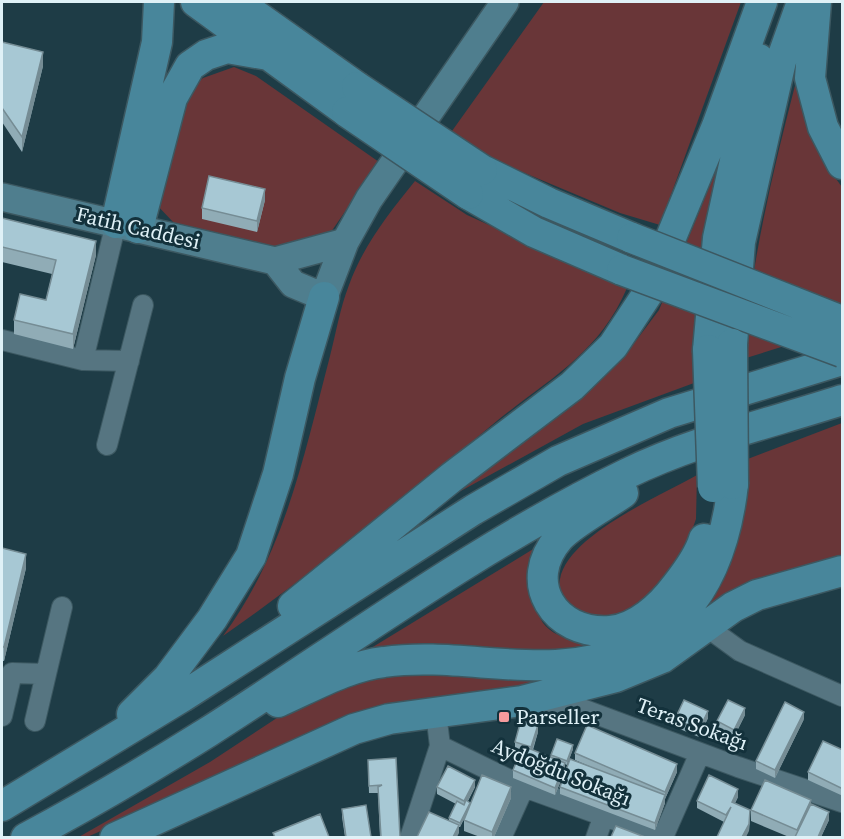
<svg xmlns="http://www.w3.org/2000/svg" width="844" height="839" viewBox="0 0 844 839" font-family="'Source Serif 4',serif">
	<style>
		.green { fill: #693638 }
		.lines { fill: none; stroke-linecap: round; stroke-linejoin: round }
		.street-casing { stroke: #3c5861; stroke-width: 22 }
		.secondary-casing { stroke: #3c5861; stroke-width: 30 }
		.primary-casing { stroke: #3c5861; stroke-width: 33 }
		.street { stroke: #567581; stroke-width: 20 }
		.secondary { stroke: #4f7e8e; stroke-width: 27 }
		.primary { stroke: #48869b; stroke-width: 30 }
		.primary-bridge-casing { stroke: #3c5861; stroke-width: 33; stroke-linecap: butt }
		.primary-bridge { stroke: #48869b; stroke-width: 30 }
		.wall { fill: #90acb6 }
		.shaded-wall { fill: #758c94 }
		.building { fill: #a7c8d4; stroke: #758c94; stroke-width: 1.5 }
		.poi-dot { fill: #f59b9d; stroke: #13313b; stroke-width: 2 }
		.labels { text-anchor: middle; stroke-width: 6; stroke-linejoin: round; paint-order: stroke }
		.street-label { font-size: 21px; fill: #dff1f7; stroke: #13313b }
		.poi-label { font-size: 21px; fill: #dff1f7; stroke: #13313b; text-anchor: start }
	</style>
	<rect width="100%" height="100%" fill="#1e3c46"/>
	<!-- green -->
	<path class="green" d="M544,2H741L660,225L620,213L496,161L452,131Z
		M234,67L256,76L379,162L331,232L282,250L174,223L155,203L187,91L203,78Z
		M799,70L828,168L842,187V328L743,359C751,260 774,166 799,70Z
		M719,163L697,314L694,383L583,424L439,503L580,397L626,354L659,310Z
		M415,181L467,215L627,288C598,356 546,380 492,425C404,498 316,571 223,636C285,552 304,455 330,356C336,333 340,308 349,285C363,246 389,213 415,181Z
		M842,423V558L698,616L745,460Z
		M697,475L696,519L684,553L655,596L629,617L589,622L561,602C561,595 558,586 560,579C568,535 660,496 697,475Z
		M543,543C541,564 536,588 538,609C540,637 581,644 602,644L551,653L358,656Z
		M385,673L562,675L501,690L191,792L87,837L77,838L210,762L286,712L357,680Z"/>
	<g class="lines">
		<!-- street casing -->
		<g class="street-casing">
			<path id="street" d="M2,340L83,360L129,361
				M83,360L116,223
				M107,445L143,305
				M707,627L740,651L842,696
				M46,674L62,607
				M540,703L577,707L738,767L842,802
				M2,716L12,673L46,674L35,721
				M440,746L524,787L665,838
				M663,837L700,753
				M410,838L440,746L436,713
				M501,838L524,787
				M596,838L603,818"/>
		</g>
		<!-- secondary casing -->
		<g class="secondary-casing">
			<path id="secondary" d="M2,197L275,261L345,242
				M275,261L293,284L324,297L345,242L369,199L505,2"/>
		</g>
		<!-- primary casing -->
		<g class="primary-casing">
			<path id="primary" d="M196,2L347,112
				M237,2L357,87
				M816,2L810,78L823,127L842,164
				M482,170L549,203L632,238
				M468,194L534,232L622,270
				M116,223L157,42L159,2
				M138,228L172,98L190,66L206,55L227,48L268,55
				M732,344L740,242L781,61L802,2
				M708,350L718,238L745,115L759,59
				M623,493C606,505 571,524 559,538C521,582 554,635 610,631C637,629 661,606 676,586C687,572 699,556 704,539
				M293,606L452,477L572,386L613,346L648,293L717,126L762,2
				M278,702C312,687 348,666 384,662C442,654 499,668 556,665C670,658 721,592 733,484
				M132,714L168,678L212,619L251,556L278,474L300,378L324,297
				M2,806L182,697L473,510L558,461L669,413L842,360
				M26,838C88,805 149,769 208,732C346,644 478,546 626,474C693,441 771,423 842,400
				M115,838L354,729L389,719L522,701L616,677L662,658L733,607L757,595L842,571"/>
		</g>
		<!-- street -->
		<use href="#street" class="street"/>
		<!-- secondary -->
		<use href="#secondary" class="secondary"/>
		<!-- primary -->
		<use href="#primary" class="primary"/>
		<!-- primary-bridge casing -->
		<g class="primary-bridge-casing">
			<path id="primary-bridge" d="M357,87L482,170
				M347,112L468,194
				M632,238L842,321
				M622,270L842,352
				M732,344L733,484
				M708,350L713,487"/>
		</g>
		<!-- primary-bridge -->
		<use href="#primary-bridge" class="primary-bridge"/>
	</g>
	<!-- wall -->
	<path class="wall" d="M2,42L43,66L22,152L2,122Z
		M265,200L257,232L202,219V208Z
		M2,218L96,255L73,349L14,334V320L46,300L52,274L2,262Z
		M2,548L26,568L4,661H2Z
		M745,715L734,737L717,729V721Z
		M708,718L699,737L675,727V719Z
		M804,719L775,778L756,769V761Z
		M538,732L533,750L551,758V755L573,749L567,765L565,764V771L555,795L513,778V770L521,751L515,750V742Z
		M843,750V796L808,780V772Z
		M575,753L677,772L665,799V803L655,830L560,794V787L598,770L575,760Z
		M396,758L400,837H380L378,793H369L368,760Z
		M437,787H475L468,801L470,803L511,798L494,837H480L464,831V820L466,815L460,827H459V833L449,821V818L456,804L437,794Z
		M738,797L735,803L750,818L749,831L724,822L697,808V801Z
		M811,804L829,820L821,837H789L751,821V810Z
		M366,805L371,837H345L342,817V809Z"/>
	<!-- shaded-wall -->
	<path class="shaded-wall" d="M43,52V66L22,152V137Z
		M265,189V200L257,232V221Z
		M96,241V255L73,349V334Z
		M26,554V568L4,661V647Z
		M745,708V715L734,737V730Z
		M708,711V718L699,737V730Z
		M804,712V719L775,778V770Z
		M538,725V732L531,754V747Z
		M573,745V749L567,765V761Z
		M565,763V771L555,795V788Z
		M677,764V772L665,799V803L655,830V823L665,796V792Z
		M475,780V787L464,808V801Z
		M511,787V798L494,837H492V832Z
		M738,789V797L732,809V802Z
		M811,800V811L797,837V830Z
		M470,803V806L460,827V823Z
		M750,810L749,831L746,837H742Z
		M829,812V820L821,837H818Z
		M459,825V833L457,837H453Z"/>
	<!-- building -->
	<path class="building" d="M2,42L43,52L22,137L2,108Z
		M209,176L265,189L257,221L202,208Z
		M2,218L96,241L73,334L14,320L20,294L46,300L56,260L2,247Z
		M2,548L26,554L4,647H2Z
		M684,700L708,711L699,730L675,719Z
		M728,700L745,708L734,730L717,721Z
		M785,702L804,712L775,770L756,761Z
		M521,720L538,725L531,747L515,742Z
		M587,725L677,764L665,792L575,753Z
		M557,739L573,745L567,761L551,755Z
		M823,741L843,750V789L808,772Z
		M523,746L565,763L555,788L513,770Z
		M396,758L400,837H381L378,787L382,785L369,786L368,760Z
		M570,759L665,795L655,823L560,787Z
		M448,766L475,780L464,801L437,787Z
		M482,775L511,787L492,832L464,820Z
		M709,775L738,789L732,802L750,810L749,824L742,837H717L731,807L726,815L697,801Z
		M765,780L811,800L797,830L751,810Z
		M466,800L470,803L460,823L449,818L457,801L464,805Z
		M811,804L829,812L818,837H795Z
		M366,805L371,837H346L342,809Z
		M429,812L459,825L453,837H417Z
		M320,814L329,837H275L273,833Z
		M616,826L645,837H611Z"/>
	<!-- markers -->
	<rect class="poi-dot" x="498" y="711" width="12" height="12" rx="3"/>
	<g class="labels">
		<!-- street labels -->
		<g class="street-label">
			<text transform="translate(138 228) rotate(13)" y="7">Fatih Caddesi</text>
			<text transform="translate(692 724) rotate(20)" y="7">Teras Sokağı</text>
			<text transform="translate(561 772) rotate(22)" y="7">Aydoğdu Sokağı</text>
		</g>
		<!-- poi labels -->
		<g class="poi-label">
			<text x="516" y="724">Parseller</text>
		</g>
	</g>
	<!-- border -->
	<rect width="844" height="839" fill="none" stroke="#dff1f7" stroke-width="6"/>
</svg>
